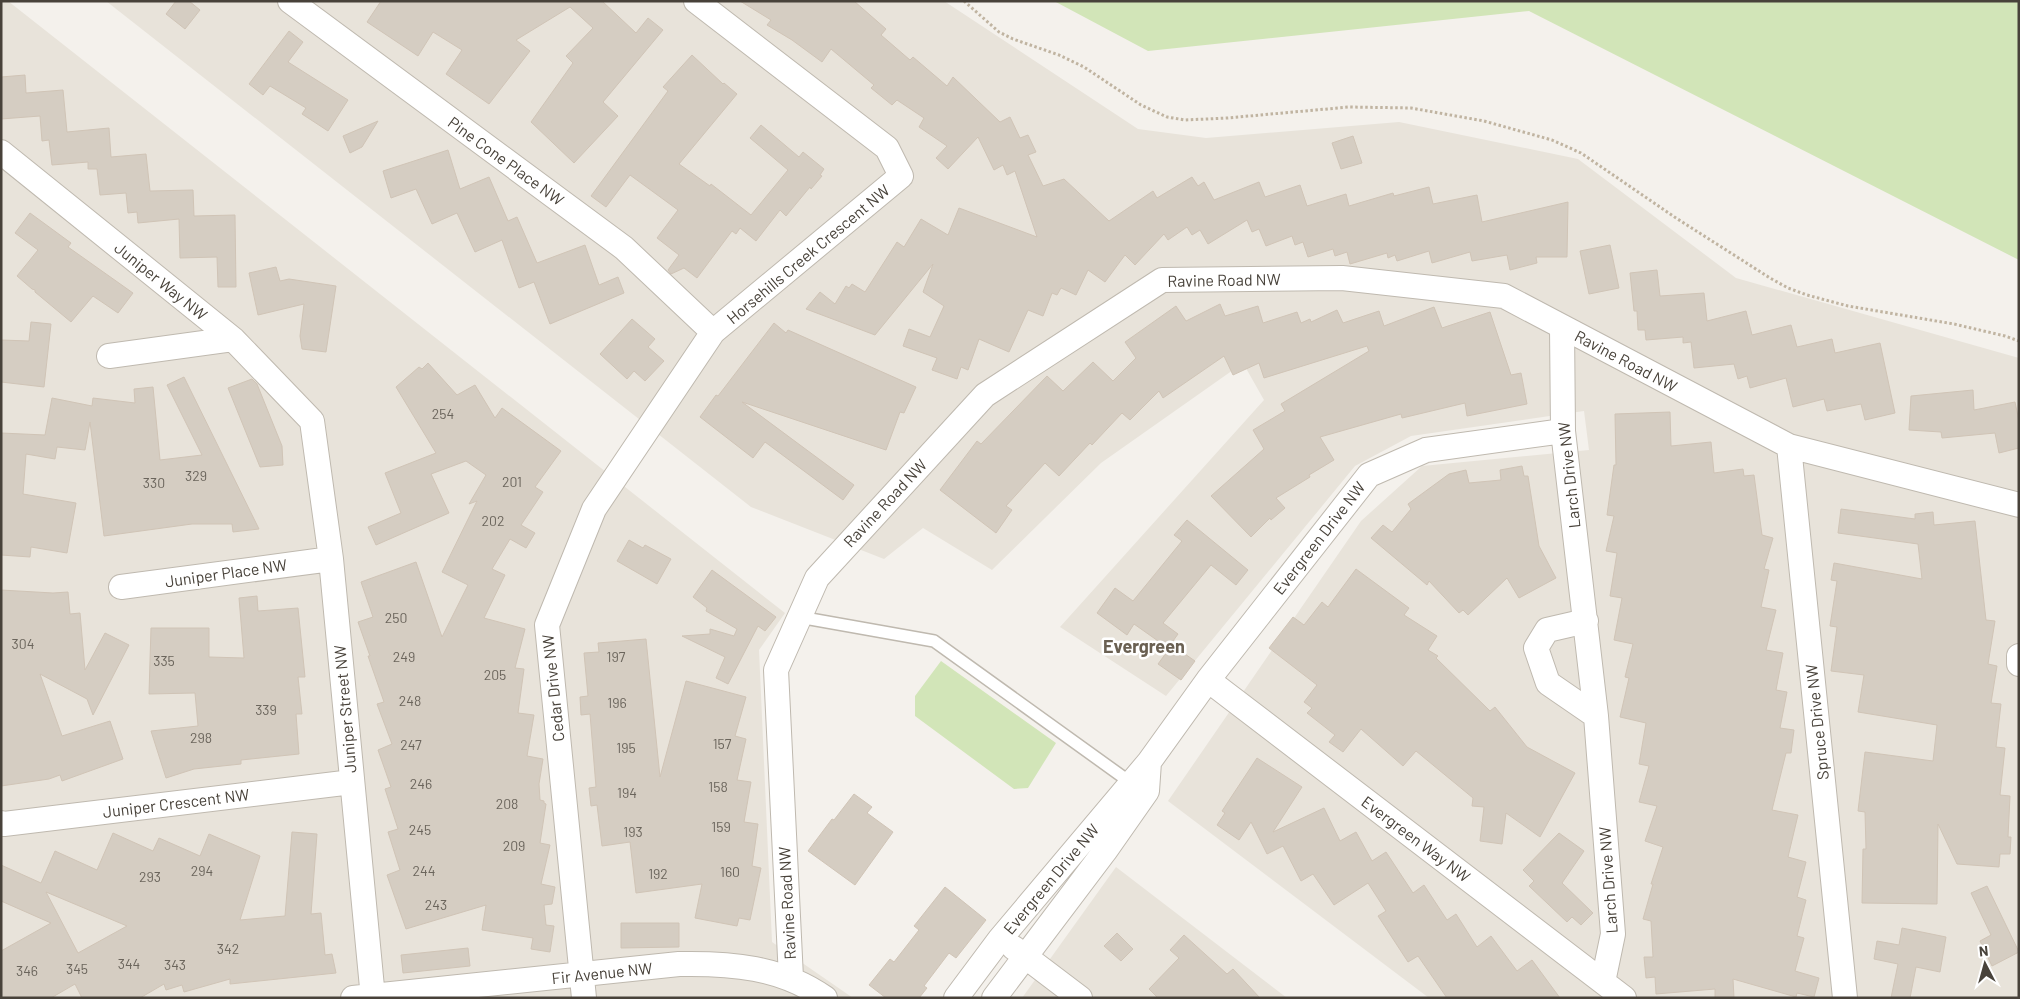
<svg xmlns="http://www.w3.org/2000/svg" width="2020" height="999" viewBox="0 0 2020 999" font-family="Barlow,sans-serif">
	<style>
		.residential { fill: #e8e3da }
		.green { fill: #d2e5b8 }
		.building { fill: #d5cdc2; stroke: #d0c4b6; fill-rule: evenodd }
		.lines { fill: none; stroke-linecap: round; stroke-linejoin: round }
		.service-casing { stroke: #bfb9af; stroke-width: 14 }
		.minor-casing { stroke: #bfb9af; stroke-width: 26 }
		.path { stroke: #c0b4a1; stroke-width: 3; stroke-dasharray: 2.5 2.5; stroke-linecap: butt }
		.service { stroke: #fff; stroke-width: 11 }
		.minor { stroke: #fff; stroke-width: 24 }
		.labels { text-anchor: middle; stroke-width: 5; stroke-linejoin: round; paint-order: stroke }
		.number-label { font-size: 14px; fill: #6b655c }
		.street-label { font-size: 16px; fill: #48423a; stroke: #fff }
		.neighbourhood-label { font-size: 18px; font-weight: bold; fill: #6a6052; stroke: #fff }
	</style>
	<rect width="100%" height="100%" fill="#f4f1ec"/>
	<!-- residential -->
	<path class="residential" d="M1,1H8L785,613L759,650L772,942L853,998H1Z
		M106,1H944L1138,129L1206,138L1399,122L1578,159L1736,278L2019,358V998H1429L1168,801L1361,521L1422,466L1589,450L1584,411L1411,436L1355,466L1166,696L1060,627L1264,400L1243,363L1101,463L992,570L923,528L884,559L751,507Z
		M1116,867L1287,998H1022Z"/>
	<!-- green -->
	<path class="green" d="M1054,1H2019V260L1529,11L1148,51Z
		M941,661L1056,743L1028,788L1014,789L915,716V696Z"/>
	<!-- building -->
	<path class="building" d="M176,1H189L200,10L185,29L166,14Z
		M381,1H602L636,33L648,18L663,30L603,102L618,116L574,163L531,122L573,63L566,56L593,28L570,7L516,40L530,51L489,104L446,74L462,50L433,32L418,56L367,22Z
		M740,1H854L886,29L881,35L910,60L913,57L947,86L953,77L1000,122L1010,117L1020,138L1028,135L1036,152L1028,155L1043,186L1064,179L1109,221L1153,191L1157,198L1192,177L1198,186L1204,182L1214,200L1259,182L1265,197L1300,185L1307,206L1346,194L1349,206L1393,193L1394,196L1429,187L1433,204L1477,195L1482,222L1568,202L1567,257H1536L1537,263L1510,270L1507,255L1472,261L1470,252L1432,263L1429,251L1397,261L1395,255L1388,258L1387,253L1350,264L1347,252L1335,256L1333,249L1308,257L1303,242L1295,245L1292,236L1266,246L1259,229L1252,232L1247,220L1208,244L1200,230L1192,235L1187,227L1168,240L1164,234L1135,265L1125,255L1105,282L1088,270L1076,295L1061,288L1057,295L1052,293L1043,316L1028,310L1009,352L979,339L968,370L961,367L957,379L932,370L937,358L903,346L909,329L930,337L944,306L923,292L933,264L875,335L806,309L820,292L835,304L846,286L849,288L852,284L865,292L897,242L904,247L921,219L948,235L959,208L1037,237L1015,171L1007,175L1003,165L994,170L978,137L948,169L936,158L947,146L919,127L924,118L897,100L892,105L871,88L874,85L831,49L822,62L792,40L767,25L771,20Z
		M289,31L303,42L288,62L348,100L328,131L302,114L306,108L270,86L263,95L249,84Z
		M692,55L723,84L724,83L737,94L679,164L710,186L711,184L751,215L788,170L750,138L761,125L799,157L803,152L824,169L820,175L822,176L811,189L810,187L786,216L780,210L756,241L740,228L736,234L732,231L697,278L684,268L671,274L668,270L679,255L657,238L678,210L630,175L606,207L591,196L668,91L663,87Z
		M25,75L26,93L63,90L67,132L109,128L111,157L146,154L150,191L193,190L194,216L235,215L236,287H218L217,257L180,258L179,219L138,223L137,212L128,213L126,193L100,195L97,169H88V162L52,165L49,140L42,141L40,116L1,119V77Z
		M378,121L362,147L350,153L343,136Z
		M1353,136L1362,163L1341,169L1332,143Z
		M448,150L460,189L489,177L508,221L517,217L537,263L585,245L599,285L618,277L624,293L550,324L534,282L519,288L502,240L475,252L457,213L432,224L416,189L391,198L383,171Z
		M30,213L71,243L68,247L133,293L118,313L93,296L71,322L35,292V290L32,289L17,276L38,250L15,233Z
		M1610,245L1619,288L1589,294L1580,251Z
		M276,267L280,281L289,279L336,286L326,352L302,349L300,336L304,304L258,315L249,273Z
		M1657,270L1660,296L1704,293L1707,321L1746,311L1752,335L1791,325L1797,347L1832,339L1835,353L1880,343L1895,413L1865,420L1861,404L1827,411L1824,399L1793,407L1786,378L1750,388L1747,376L1738,379L1734,364L1694,368L1691,342L1683,343V337L1646,340L1645,330H1638L1637,311H1634L1630,273Z
		M1220,304L1225,316L1258,306L1263,323L1297,312L1301,323L1310,319L1311,322L1337,310L1343,323L1379,311L1384,326L1434,307L1442,328L1490,312L1511,375L1521,373L1527,404L1467,416L1465,403L1402,418L1401,414L1320,437L1334,460L1309,475L1310,477L1276,498L1285,508L1271,520L1270,518L1251,537L1211,496L1264,449L1253,430L1285,411L1281,404L1369,351L1367,346L1264,378L1259,363L1233,375L1224,356L1163,398L1159,391L1130,420L1122,413L1092,445L1090,443L1059,476L1045,463L1006,506L1012,510L996,533L940,490L977,441L981,444L1047,376L1063,391L1093,362L1113,381L1136,358L1125,342L1176,306L1186,321Z
		M632,319L655,339L648,347L664,361L645,381L634,371L627,379L600,354Z
		M31,322L51,324L44,387L1,382V340L29,341Z
		M774,323L786,333L788,330L916,387L904,413L900,412L886,450L742,402L854,485L843,500L765,442L753,458L700,417L716,395L718,396Z
		M428,363L457,395L475,385L495,418L502,408L561,451L535,487L543,492L521,525L535,533L526,548L510,539L492,569L505,575L484,618L525,629L515,668L524,669L518,713L534,715L527,756L543,759L539,784L540,800L544,801V803L546,804L540,843L550,845L541,884L555,887L552,904L544,905L546,925L554,926L550,952L531,949L533,938L482,930L486,905L406,929L387,875L400,870L388,832L398,829L385,789L391,787L378,750L392,744L377,704L384,702L368,656H370L358,622L373,617L361,582L416,562L442,637L468,585L442,572L477,501L469,504L486,475L466,461L431,474L449,513L376,545L368,527L401,513L385,473L436,453L396,387L419,367L422,369Z
		M184,377L259,529L233,532L232,524H192L104,536L90,422L85,450L57,447L55,459L26,454L23,494L76,503L67,553L31,547L30,557L1,555V433L45,435L52,398L92,406L93,398L135,403L134,389L153,387L160,460L202,455L167,385Z
		M252,379L257,384L282,446L283,465L260,467L228,388Z
		M1973,390L1974,410L2015,402L2019,421V448L1999,453L1995,433L1942,438L1941,432L1909,430L1911,396Z
		M1670,412L1671,446L1711,442L1714,473L1743,469L1744,476L1754,475L1762,535L1773,538L1764,569L1769,570L1761,607L1776,610L1766,650L1783,653L1776,690L1787,692L1780,728L1794,730L1791,753H1786L1772,810L1798,815L1788,857L1806,862L1797,897L1806,900L1797,936L1804,938L1795,971L1819,978L1814,997L1797,993L1796,997L1733,979L1734,998H1715V989L1656,994L1655,977L1646,978L1644,957H1653L1651,921L1643,919L1653,884H1651L1663,847L1645,841L1657,806L1639,802L1649,766L1639,764L1646,723L1620,717L1629,678L1625,677L1633,644L1614,640L1622,598L1610,596L1617,553L1606,551L1614,516L1607,515L1614,465H1616L1615,414Z
		M1522,466L1524,476H1528L1539,546L1556,578L1519,598L1507,578L1468,615L1463,610L1459,613L1429,581L1427,585L1371,538L1383,525L1392,532L1411,509L1408,504L1449,474L1466,470L1469,483L1501,480L1500,470Z
		M1841,509L1915,519V514L1933,512L1934,525L1975,521L1986,620L1995,621L1988,664L1997,666L1991,703L2001,704L1996,747L2005,748L2000,795L2010,796L2008,837H2011L2010,854H2000L1999,867L1957,864L1938,824L1937,904L1862,903L1863,849H1866L1865,812L1858,811L1865,752L1933,761L1937,725L1858,712L1864,675L1831,671L1837,627L1830,626L1837,581L1831,580L1834,563L1922,579L1918,544L1838,533Z
		M1187,520L1248,570L1236,585L1211,565L1163,623L1178,634L1168,648L1134,624L1127,635L1097,613L1115,588L1133,601L1182,541L1174,535Z
		M629,540L643,548L645,545L671,559L657,584L617,561Z
		M1356,569L1409,608L1404,615L1437,636L1428,650L1438,656L1436,658L1490,711L1495,707L1527,747L1575,773L1540,837L1506,813L1502,844L1480,841L1484,807L1472,806L1473,798L1416,751L1403,766L1361,729L1343,752L1329,742L1335,735L1307,713L1312,708L1304,702L1317,685L1269,648L1293,617L1304,625L1322,602L1328,607Z
		M712,570L776,617L765,631L758,626L728,684L716,678L725,657L682,636L710,634V629L734,636L737,629L706,611L707,608L693,597Z
		M1,590L53,593L68,592L70,614L80,613L85,670L105,633L129,645L93,715L87,699L40,674L62,736L110,721L123,759L62,781L60,775L49,779L1,786Z
		M257,596L258,611L298,608L305,677H298L302,714H296L299,754L241,760V764L194,769L166,778L151,731L198,726L195,693L149,694L151,628H209V657L244,658L239,598Z
		M646,639L660,777L686,681L746,697L735,736L746,739L737,780L751,782L744,822L758,824L752,866L761,868L750,920L739,918L737,926L695,918L702,884L636,893L630,842L602,846L597,805L591,806L589,788L596,787L590,714L581,715L580,697L588,696L584,653L599,652L598,643Z
		M1172,645L1195,661L1181,680L1158,664Z
		M1257,758L1302,787L1273,832L1324,808L1340,841L1356,832L1372,861L1386,852L1413,893L1424,885L1447,920L1456,914L1477,947L1491,936L1517,971L1532,960L1560,998H1447L1418,956L1408,962L1378,916L1386,911L1368,883L1334,905L1313,874L1301,881L1283,846L1267,854L1251,822L1239,840L1217,825L1225,813L1222,811Z
		M854,794L872,807L867,813L893,832L855,885L808,851L832,819L834,820Z
		M292,832L317,834L311,914L321,913L325,955L332,954L336,973L230,984V979L184,992L182,985L166,990L164,984L140,998H82L75,984L51,998H1V951L51,923L1,901V865L41,883L55,851L97,870L113,833L153,851L159,838L200,856L209,834L260,856L240,920L285,916ZM46,892L127,926L78,953Z
		M1559,833L1584,851L1562,883L1593,913L1581,925L1572,917L1567,922L1529,886L1534,881L1523,870Z
		M1987,886L2019,952L1992,966L1980,941L1991,935L1971,893Z
		M945,887L986,920L956,958L949,953L924,986L927,988L919,998H886L869,985L890,959L894,962L919,930L914,926Z
		M621,923H679V947L621,948Z
		M1902,928L1946,937L1940,972L1916,967L1910,998H1891L1898,964L1874,959L1877,941L1899,945Z
		M1117,933L1133,949L1121,961L1104,946Z
		M1184,935L1227,974L1233,969L1260,998H1158L1149,989L1179,958L1170,950Z
		M468,948L470,966L403,973L401,955Z"/>
	<g class="lines">
		<!-- service casing -->
		<g class="service-casing">
			<path id="service" d="M799,617L934,641L1134,785"/>
		</g>
		<!-- minor casing -->
		<g class="minor-casing">
			<path id="minor" d="M290,1L624,248L713,332
				M1,152L233,339L312,421L331,559L373,998
				M1562,328L1563,431L1596,716L1613,934L1603,982
				M109,356L233,339
				M1789,446L1845,998
				M121,587L331,559
				M1586,621L1547,630L1536,648L1548,683L1596,716
				M2019,656V664
				M1208,680L1624,998
				M1,823L4,824L352,782
				M1014,948L1080,998
				M791,978L776,670L817,578L985,395L1162,280L1342,278L1504,296L1789,446L2019,505
				M353,998L679,964C731,963 781,967 825,998
				M584,998L547,625L594,509L713,332L901,176L887,148L696,1
				M956,998L1000,939L1149,762L1208,680L1369,475L1426,450L1563,431
				M994,998L1105,851L1147,791L1149,762"/>
		</g>
		<!-- path -->
		<path class="path" d="M964,1L999,32L1013,39L1059,55L1084,67L1141,105L1167,117L1185,120L1227,118L1349,107L1411,108L1484,121L1552,140L1581,153L1676,218L1770,278L1788,288L1807,295L1848,306L1954,324L2005,336L2019,341"/>
		<!-- service -->
		<use href="#service" class="service"/>
		<!-- minor -->
		<use href="#minor" class="minor"/>
	</g>
	<g class="labels">
		<!-- number labels -->
		<g class="number-label">
			<text x="443" y="419">254</text>
			<text x="196" y="481">329</text>
			<text x="512" y="487">201</text>
			<text x="154" y="488">330</text>
			<text x="493" y="526">202</text>
			<text x="396" y="623">250</text>
			<text x="23" y="649">304</text>
			<text x="404" y="662">249</text>
			<text x="616" y="662">197</text>
			<text x="164" y="666">335</text>
			<text x="495" y="680">205</text>
			<text x="410" y="706">248</text>
			<text x="617" y="708">196</text>
			<text x="266" y="715">339</text>
			<text x="201" y="743">298</text>
			<text x="722" y="749">157</text>
			<text x="411" y="750">247</text>
			<text x="626" y="753">195</text>
			<text x="421" y="789">246</text>
			<text x="718" y="792">158</text>
			<text x="627" y="798">194</text>
			<text x="507" y="809">208</text>
			<text x="721" y="832">159</text>
			<text x="420" y="835">245</text>
			<text x="633" y="837">193</text>
			<text x="514" y="851">209</text>
			<text x="202" y="876">294</text>
			<text x="424" y="876">244</text>
			<text x="730" y="877">160</text>
			<text x="658" y="879">192</text>
			<text x="150" y="882">293</text>
			<text x="436" y="910">243</text>
			<text x="228" y="954">342</text>
			<text x="129" y="969">344</text>
			<text x="175" y="970">343</text>
			<text x="77" y="974">345</text>
			<text x="27" y="976">346</text>
		</g>
		<!-- street labels -->
		<g class="street-label">
			<text transform="translate(506 161) rotate(36)" y="6">Pine Cone Place NW</text>
			<text transform="translate(808 254) rotate(-40)" y="6">Horsehills Creek Crescent NW</text>
			<text transform="translate(1224 280) rotate(-1)" y="6">Ravine Road NW</text>
			<text transform="translate(161 281) rotate(39)" y="6">Juniper Way NW</text>
			<text transform="translate(1626 361) rotate(28)" y="6">Ravine Road NW</text>
			<text transform="translate(1569 475) rotate(-96)" y="6">Larch Drive NW</text>
			<text transform="translate(885 503) rotate(-47)" y="6">Ravine Road NW</text>
			<text transform="translate(1319 538) rotate(-52)" y="6">Evergreen Drive NW</text>
			<text transform="translate(226 573) rotate(-8)" y="6">Juniper Place NW</text>
			<text transform="translate(553 688) rotate(-96)" y="6">Cedar Drive NW</text>
			<text transform="translate(345 709) rotate(-95)" y="6">Juniper Street NW</text>
			<text transform="translate(1817 722) rotate(-96)" y="6">Spruce Drive NW</text>
			<text transform="translate(176 803) rotate(-7)" y="6">Juniper Crescent NW</text>
			<text transform="translate(1416 839) rotate(37)" y="6">Evergreen Way NW</text>
			<text transform="translate(1051 879) rotate(-50)" y="6">Evergreen Drive NW</text>
			<text transform="translate(1608 880) rotate(-94)" y="6">Larch Drive NW</text>
			<text transform="translate(787 903) rotate(-93)" y="6">Ravine Road NW</text>
			<text transform="translate(602 973) rotate(-6)" y="6">Fir Avenue NW</text>
		</g>
		<!-- neighbourhood labels -->
		<g class="neighbourhood-label">
			<text x="1144" y="653">Evergreen</text>
		</g>
	</g>
	<!-- border -->
	<rect width="2020" height="999" fill="none" stroke="#48423a" stroke-width="5"/>
	<!-- north arrow -->
	<g transform="translate(1985 964) rotate(354)" stroke="#ffffff" stroke-width="4" paint-order="stroke">
	<path d="M0-4L9 19L0 12L-9 19Z" fill="#48423a"/>
	<text y="-8" font-size="14" font-weight="bold" text-anchor="middle" fill="#48423a">N</text>
	</g>
</svg>
